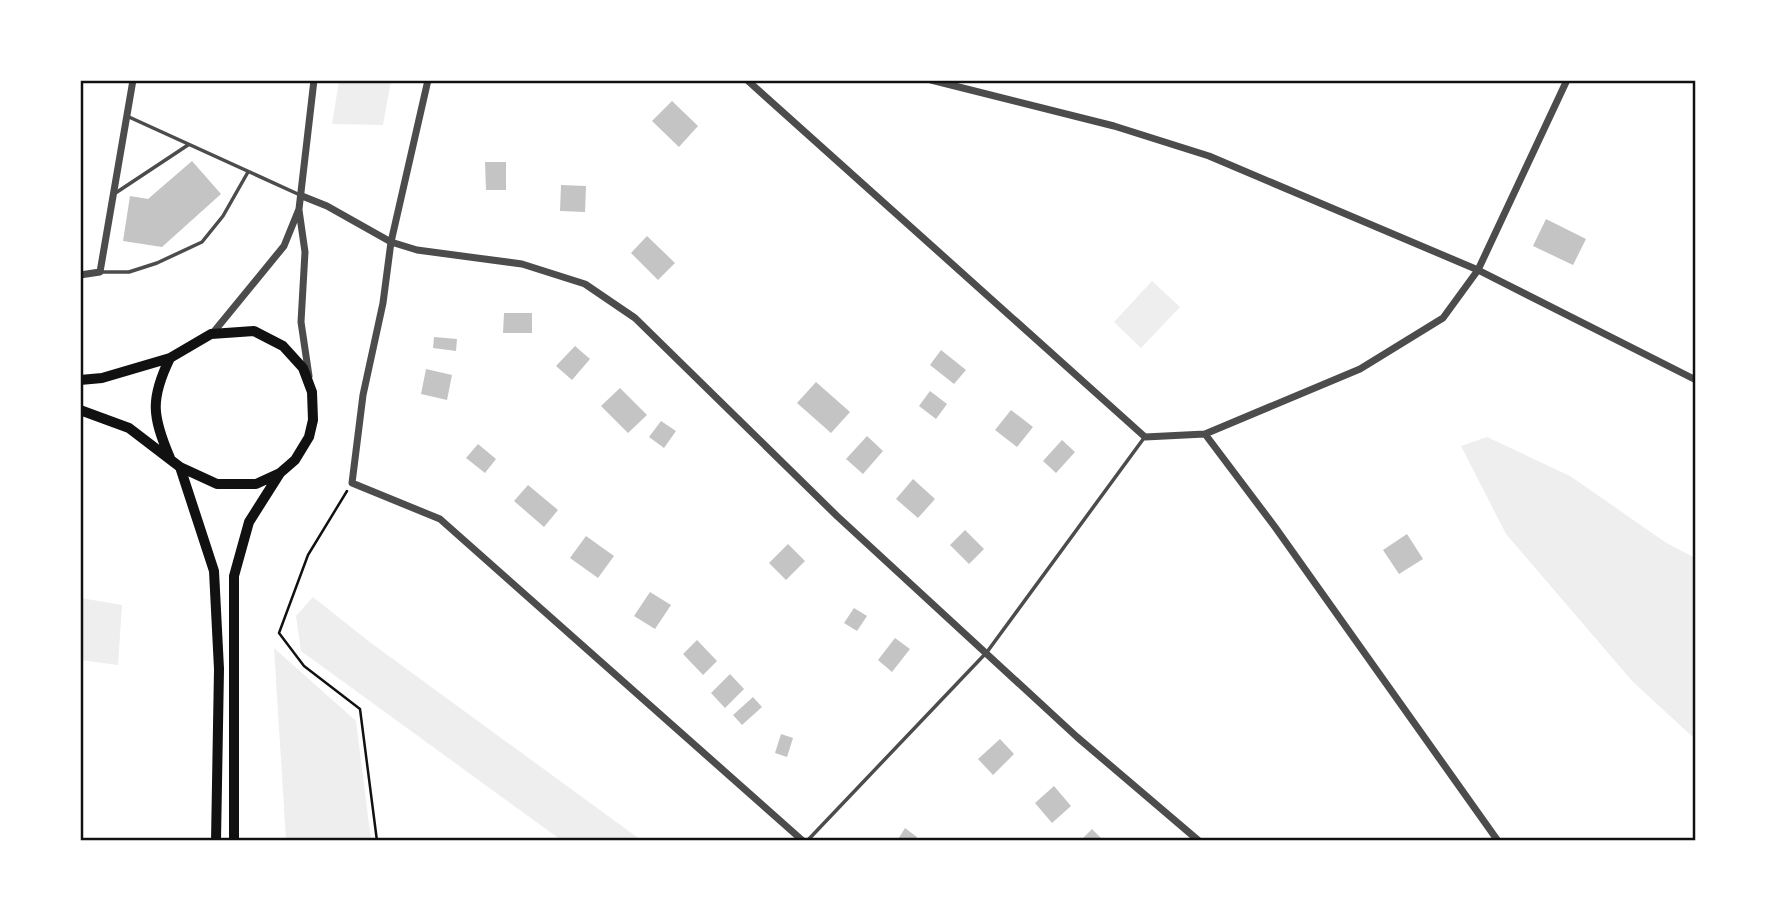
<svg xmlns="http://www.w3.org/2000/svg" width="1776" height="921" viewBox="0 0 1776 921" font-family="Manrope,sans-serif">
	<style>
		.green { fill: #eee }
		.building { fill: #c4c4c4 }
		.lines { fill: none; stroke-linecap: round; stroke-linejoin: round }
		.path { stroke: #111; stroke-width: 2.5 }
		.service { stroke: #4c4c4c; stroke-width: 3.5 }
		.minor { stroke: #4c4c4c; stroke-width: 7 }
		.primary { stroke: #111; stroke-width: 10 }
		.neatline { fill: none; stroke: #111; stroke-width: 2.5 }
	</style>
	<rect width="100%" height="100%" fill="#fff"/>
	<!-- green -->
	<path class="green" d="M339,81H391L383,125L332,124Z
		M1152,281L1180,307L1141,348L1114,322Z
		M1487,437L1570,476L1665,542L1695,558V739L1633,682L1506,534L1461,446Z
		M313,597L371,643L641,840H561L301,651L296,616Z
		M81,598L122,605L118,665L81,660Z
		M274,648L356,721L371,840H286Z"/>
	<!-- building -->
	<path class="building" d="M672,101L698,126L679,147L652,121Z
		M192,161L221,194L162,247L123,241L130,196L148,199Z
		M485,162H506V190H486Z
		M561,185L586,186L585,212L560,211Z
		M1546,219L1586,239L1573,265L1533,246Z
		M647,236L675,263L658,280L631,253Z
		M504,313H532V333H503Z
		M434,337L457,339L456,351L433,348Z
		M575,346L590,359L572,380L556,366Z
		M941,350L966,370L954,384L930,365Z
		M426,369L452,375L447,400L421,394Z
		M816,382L850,412L831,433L797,403Z
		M620,388L647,415L628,433L601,406Z
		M930,391L947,404L936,419L919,406Z
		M1011,410L1033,427L1017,447L995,430Z
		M661,421L676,431L664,448L649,437Z
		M867,436L883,451L863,474L846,459Z
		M1062,440L1075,452L1056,473L1043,461Z
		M478,444L496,459L485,473L466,458Z
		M913,479L935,499L918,518L896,499Z
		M528,485L558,510L544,527L514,501Z
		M965,530L984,549L969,564L950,545Z
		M1407,534L1423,559L1399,574L1383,550Z
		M586,536L614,556L598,578L570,558Z
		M788,544L805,561L786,580L769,563Z
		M650,592L671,605L655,629L634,616Z
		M854,608L867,616L857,631L844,623Z
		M895,638L910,649L892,672L878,660Z
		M697,640L717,661L703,675L683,654Z
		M730,674L744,689L725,708L711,693Z
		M753,697L762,707L742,725L733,715Z
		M781,734L793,738L787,757L775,753Z
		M1000,739L1014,754L993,775L978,759Z
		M1054,786L1071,806L1052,823L1035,803Z
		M905,828L917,837L914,841H897Z
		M1092,829L1104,841H1080Z"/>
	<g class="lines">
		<!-- path -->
		<path class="path" d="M347,491L308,555L279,633L304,666L360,709L377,841"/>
		<!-- service -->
		<path class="service" d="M129,117L300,195
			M114,194L188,145
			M102,272H129L157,263L202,242L223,216L248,172
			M807,841L987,652L1144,438"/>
		<!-- minor -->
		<path class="minor" d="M428,80L391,242L383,303L363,395L352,483L440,519L803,841
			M747,80L1145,437L1205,434L1360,369L1443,318L1478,270L1567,80
			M931,80L1114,126L1209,156L1478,270L1696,380
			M302,196L327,206L391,242L417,250L522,264L585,284L635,318L837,516L1077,737L1199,841
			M299,210L305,252L301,322L309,376
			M80,275L100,272L133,80
			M212,334L284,246L299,209L314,80
			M1205,434L1275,527L1498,841"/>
		<!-- primary -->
		<path class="primary" d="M170,358C150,399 152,416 170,458
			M80,380L102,378L170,358L211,334L254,331L283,346L303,368L312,392L313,420L309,437L295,460L280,473L256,484H217L180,467L129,428L80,410
			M180,467L214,571L219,669L216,841
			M234,841V576L249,522L280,473"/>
	</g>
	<!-- border -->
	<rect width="1776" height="921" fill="none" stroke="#ffffff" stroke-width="164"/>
	<rect x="82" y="82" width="1612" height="757" class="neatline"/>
</svg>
